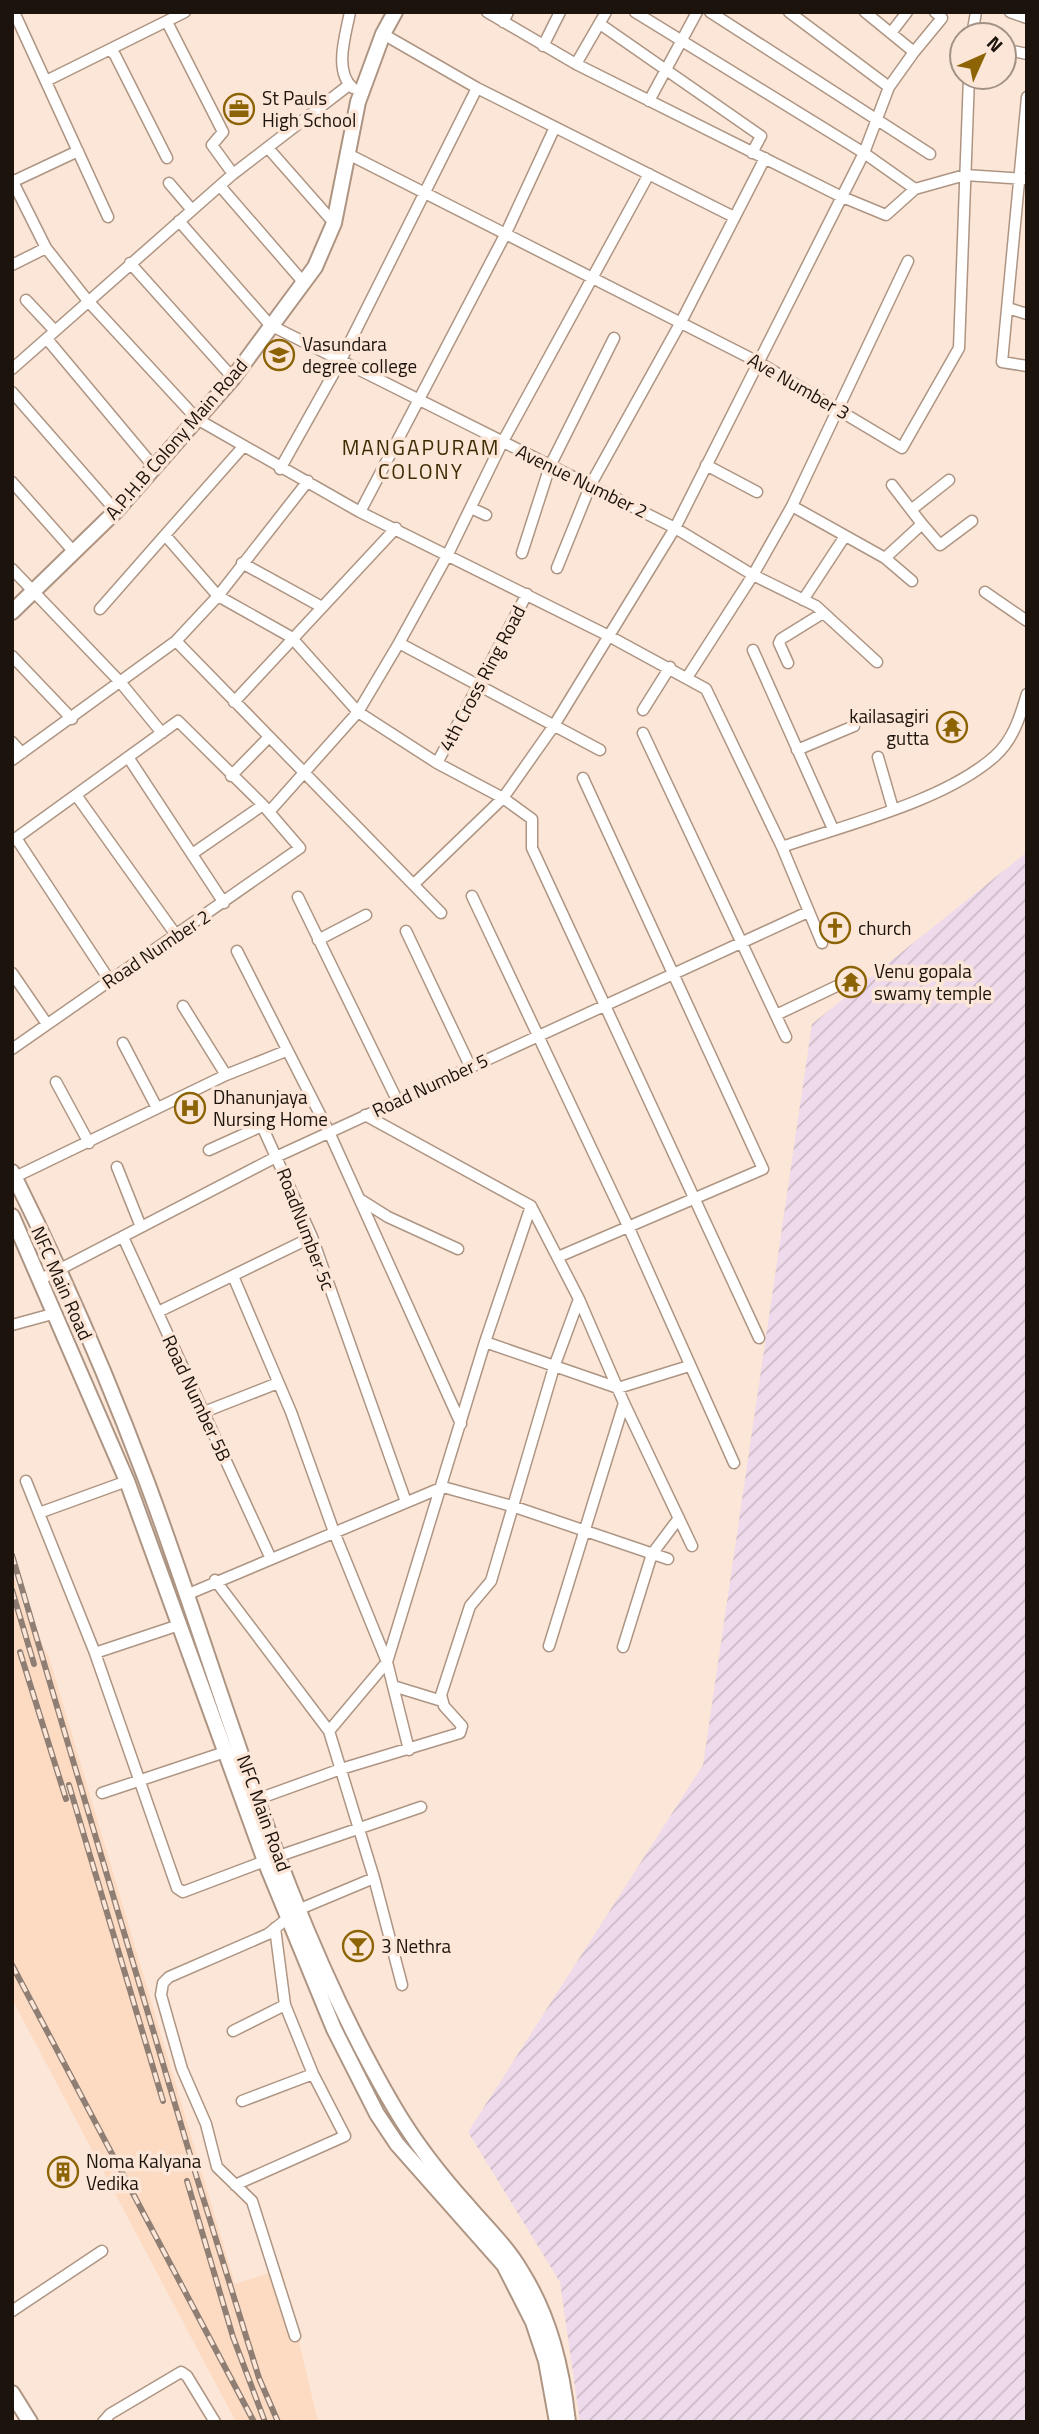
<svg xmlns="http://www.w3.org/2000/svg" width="1039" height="2434" viewBox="0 0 1039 2434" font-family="'Titillium Web',sans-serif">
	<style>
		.built { fill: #fddbc3 }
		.industrial { fill: url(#industrial-furrows) }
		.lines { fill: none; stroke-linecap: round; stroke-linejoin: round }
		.street-casing { stroke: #ae9583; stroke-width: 13 }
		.secondary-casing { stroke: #ae9583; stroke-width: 18 }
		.street { stroke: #fff; stroke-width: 10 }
		.secondary { stroke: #fff; stroke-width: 14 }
		.rail-casing { stroke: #8e7e73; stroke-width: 6 }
		.rail { stroke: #fce6d7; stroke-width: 3.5; stroke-dasharray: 10; stroke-linecap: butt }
		.labels { text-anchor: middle; stroke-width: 7; stroke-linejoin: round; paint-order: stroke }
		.poi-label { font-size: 19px; fill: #1c130c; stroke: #fce6d7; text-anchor: start }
		.street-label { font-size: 19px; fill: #1c130c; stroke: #fce6d7 }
		.neighbourhood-label { font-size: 21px; letter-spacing: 2px; fill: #3f2c04; stroke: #fce6d7 }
	</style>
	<defs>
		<pattern id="industrial-furrows" width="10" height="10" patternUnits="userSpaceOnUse" patternTransform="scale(1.75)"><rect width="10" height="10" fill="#eedaea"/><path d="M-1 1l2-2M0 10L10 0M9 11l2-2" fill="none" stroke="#ccbac8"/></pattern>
	</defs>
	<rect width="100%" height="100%" fill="#fce6d7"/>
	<!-- built -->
	<path class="built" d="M12,1571L26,1614L49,1657L235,2284L282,2269L318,2422H236L12,1999Z"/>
	<!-- industrial -->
	<path class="industrial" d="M1027,852V2422H580L560,2282L468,2132L703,1765L812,1024Z"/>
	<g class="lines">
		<!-- street casing -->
		<g class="street-casing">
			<path id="street" d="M14,12L108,217
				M350,12C346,34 333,71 353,88
				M487,12L576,64L840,196L886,215L915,189L965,175L1027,179
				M635,12L864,153L915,189
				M710,12L930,154
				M789,12L889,87
				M1010,12L1027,18
				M167,22L223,132L212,145L233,174
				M503,22L508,12
				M600,24L761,136L752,153
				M891,33L907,12
				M383,34L477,88L734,217
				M972,35L976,12
				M543,46L560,12
				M1004,49L1027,54
				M110,50L115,55L167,158
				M914,52L942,18L935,12
				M576,64L606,12
				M46,81L185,12
				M1027,97L1002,362L1027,366
				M649,101L697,12
				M268,148L334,223
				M348,154L758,362L902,448L959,348L969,77
				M12,180L46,248L88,301L197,419L360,512L607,635L706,689L782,847L822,943
				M12,182L78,151
				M169,183L192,210
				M220,186L304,283
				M179,221L270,325L675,528L753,575L816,606L877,662
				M130,263L233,378
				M12,265L46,248
				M26,300L55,331
				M1008,308L1027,314
				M47,339L154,467
				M12,369L233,174L349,85
				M12,392L116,511
				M242,448L165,535L218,596L291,637L358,712L437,763L503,798L532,819V848L759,1338
				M706,465L757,492
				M280,469L340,362L477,88
				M12,482L74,552
				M792,506L885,558L912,581
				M471,508L486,515
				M911,510L949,480
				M360,512L506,233L555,127
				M922,524L940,545L972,521
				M522,553L550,466L614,338
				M885,558L922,524L892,485
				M242,563L320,606
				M557,568L591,484L681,322L765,158
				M12,569L121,683L162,733
				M985,592L1027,621
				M803,600L845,536
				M100,609L165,535
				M176,641L441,913
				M399,643L600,750
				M753,650L833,829
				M12,656L72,719
				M788,663L779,643L781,639L823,613
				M688,676L753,575L792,506L908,261
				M234,702L396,528
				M643,710L670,667
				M643,733L786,1037
				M12,742L22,753
				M797,750L854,726
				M128,757L224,903
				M878,757L893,809
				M12,760L176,641L218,596L308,481
				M437,763L527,594
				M231,776L269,737
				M76,795L176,935
				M269,812L358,712L399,643L448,554L502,443L649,174
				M16,838L110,981
				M12,841L178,721L263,805L300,848L12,1049
				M782,847C845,825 945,801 995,756C1013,740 1020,717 1027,694
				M192,854L263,805
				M415,883L503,798L553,727L675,528L864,153L889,87L914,52L865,12
				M472,896L628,1226L734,1463
				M298,897L397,1100
				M406,931L470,1066
				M318,940L366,915
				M237,951L329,1132L461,1424
				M12,973L47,1024
				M183,1006L226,1075
				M776,1015L837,986
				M123,1043L157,1108
				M56,1082L89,1143
				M365,1115L531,1206L579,1299L624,1403L692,1546
				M209,1150L262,1126L312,1237L406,1502
				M117,1167L141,1227
				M15,1177L226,1075L286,1051
				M361,1200L388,1217L458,1249
				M123,1237L271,1559
				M558,1257L763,1169L583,778
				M233,1276L291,1412L334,1532L387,1662L409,1750
				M41,1279L278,1156L808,912
				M158,1312L312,1237
				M12,1325L56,1313
				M485,1342L618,1388L689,1366
				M204,1412L278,1383
				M26,1481L95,1653L177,1888L183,1892L265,1861
				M39,1513L127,1481
				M215,1580L329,1731L374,1878L402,1985
				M186,1595L443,1487L512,1506L668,1559
				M549,1646L624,1403
				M623,1647L652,1554L679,1518
				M95,1653L179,1625
				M393,1686L442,1701
				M329,1731L387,1662L485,1342L531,1206
				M102,1793L225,1752
				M258,1799L341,1769L460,1733L462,1726L444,1706L441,1695L470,1606L491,1581L554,1367L579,1299
				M279,1856L421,1807
				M300,1909L374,1878
				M288,1918L268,1934L169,1977L163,1983L161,1995L182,2069L206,2124L217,2167L252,2201L295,2336
				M233,2031L285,2005
				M242,2101L313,2074
				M235,2185L345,2136L313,2074L285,2005L275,1928
				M12,2311L102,2251
				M103,2422L110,2414L181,2372L187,2376L215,2422"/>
		</g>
		<!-- secondary casing -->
		<g class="secondary-casing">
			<path id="secondary" d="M12,612L116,511L233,378L315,267L334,223L358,102L383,34L395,12
				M12,1172C60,1268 107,1376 145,1477C224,1687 279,1912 394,2107C415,2143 441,2176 469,2207C487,2228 507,2247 521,2271C550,2317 562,2368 568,2422
				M12,1216L127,1481L265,1861L334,2029L377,2114L397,2144L504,2265L533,2322L546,2361L557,2422
				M12,2393L30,2422"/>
		</g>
		<!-- street -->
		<use href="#street" class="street"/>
		<!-- secondary -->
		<use href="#secondary" class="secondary"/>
		<!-- rail casing -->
		<g class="rail-casing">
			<path id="rail" d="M12,1555L196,2175L259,2378L278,2422
				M12,1590L34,1664
				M20,1652L66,1799
				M69,1785L163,2101
				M12,1965L254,2422
				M187,2181L233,2337L265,2422"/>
		</g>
		<!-- rail -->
		<use href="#rail" class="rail"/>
	</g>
	<!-- icons -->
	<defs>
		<g id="office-ring" transform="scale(1.575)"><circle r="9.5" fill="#fce6d7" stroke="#8c6305" stroke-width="1.5"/><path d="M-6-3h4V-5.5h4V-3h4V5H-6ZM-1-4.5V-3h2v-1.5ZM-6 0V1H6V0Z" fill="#8c6305"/></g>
		<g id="university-ring" transform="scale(1.575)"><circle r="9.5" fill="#fce6d7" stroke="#8c6305" stroke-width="1.5"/><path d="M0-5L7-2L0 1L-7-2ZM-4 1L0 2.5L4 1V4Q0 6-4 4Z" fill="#8c6305"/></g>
		<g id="temple-ring" transform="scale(1.575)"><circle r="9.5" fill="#fce6d7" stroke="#8c6305" stroke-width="1.5"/><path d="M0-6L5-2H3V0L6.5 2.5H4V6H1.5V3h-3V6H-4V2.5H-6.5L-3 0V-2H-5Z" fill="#8c6305"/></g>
		<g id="church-ring" transform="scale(1.575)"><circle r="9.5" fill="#fce6d7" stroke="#8c6305" stroke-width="1.5"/><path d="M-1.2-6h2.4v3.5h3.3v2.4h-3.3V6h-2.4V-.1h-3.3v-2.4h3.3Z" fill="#8c6305"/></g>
		<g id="hospital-ring" transform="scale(1.575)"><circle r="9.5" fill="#fce6d7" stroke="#8c6305" stroke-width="1.5"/><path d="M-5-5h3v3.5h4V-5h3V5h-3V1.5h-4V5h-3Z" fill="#8c6305"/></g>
		<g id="bar-ring" transform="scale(1.575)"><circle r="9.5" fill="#fce6d7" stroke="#8c6305" stroke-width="1.5"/><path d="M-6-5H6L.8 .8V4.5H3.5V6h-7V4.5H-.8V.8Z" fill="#8c6305"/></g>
		<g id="building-ring" transform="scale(1.575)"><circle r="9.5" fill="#fce6d7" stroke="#8c6305" stroke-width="1.5"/><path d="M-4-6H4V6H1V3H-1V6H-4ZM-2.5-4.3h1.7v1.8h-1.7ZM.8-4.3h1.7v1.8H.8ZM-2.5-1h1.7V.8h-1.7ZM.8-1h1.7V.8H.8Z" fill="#8c6305"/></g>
	</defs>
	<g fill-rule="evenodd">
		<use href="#office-ring" x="239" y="109"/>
		<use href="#university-ring" x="279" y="355"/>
		<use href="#temple-ring" x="952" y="727"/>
		<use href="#church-ring" x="835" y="928"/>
		<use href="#temple-ring" x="851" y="982"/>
		<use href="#hospital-ring" x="190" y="1108"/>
		<use href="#bar-ring" x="358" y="1946"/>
		<use href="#building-ring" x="63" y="2172"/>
	</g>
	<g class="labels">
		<!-- poi labels -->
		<g class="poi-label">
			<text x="262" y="105">St Pauls<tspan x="262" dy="22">High School</tspan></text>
			<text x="302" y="351">Vasundara<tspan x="302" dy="22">degree college</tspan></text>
			<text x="929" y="723" text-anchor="end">kailasagiri<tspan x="929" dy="22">gutta</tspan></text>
			<text x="858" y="935">church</text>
			<text x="874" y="978">Venu gopala<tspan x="874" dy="22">swamy temple</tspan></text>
			<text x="213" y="1104">Dhanunjaya<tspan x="213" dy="22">Nursing Home</tspan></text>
			<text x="381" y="1953">3 Nethra</text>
			<text x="86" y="2168">Noma Kalyana<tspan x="86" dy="22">Vedika</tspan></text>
		</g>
		<!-- street labels -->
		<g class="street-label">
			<text transform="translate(799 386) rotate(30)" y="7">Ave Number 3</text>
			<text transform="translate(176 439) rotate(-49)" y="7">A.P.H.B Colony Main Road</text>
			<text transform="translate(582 481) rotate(26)" y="7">Avenue Number 2</text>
			<text transform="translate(482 678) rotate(-62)" y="7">4th Cross Ring Road</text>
			<text transform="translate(156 949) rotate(-34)" y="7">Road Number 2</text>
			<text transform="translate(430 1085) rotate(-25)" y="7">Road Number 5</text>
			<text transform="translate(306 1229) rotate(69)" y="7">RoadNumber 5c</text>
			<text transform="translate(62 1283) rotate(66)" y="7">NFC Main Road</text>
			<text transform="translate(197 1398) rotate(65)" y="7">Road Number 5B</text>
			<text transform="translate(264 1813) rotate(70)" y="7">NFC Main Road</text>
		</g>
		<!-- neighbourhood labels -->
		<g class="neighbourhood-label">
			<text x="421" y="455">MANGAPURAM<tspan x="421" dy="24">COLONY</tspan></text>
		</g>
	</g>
	<!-- border -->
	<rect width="1039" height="2434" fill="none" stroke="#1c130c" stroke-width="28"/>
	<!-- north arrow -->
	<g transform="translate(983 56) rotate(45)"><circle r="33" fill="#fce6d7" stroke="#a29286" stroke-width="2"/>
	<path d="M0-5L12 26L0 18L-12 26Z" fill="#8c6305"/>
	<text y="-10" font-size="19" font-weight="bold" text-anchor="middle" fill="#1c130c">N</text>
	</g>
</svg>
